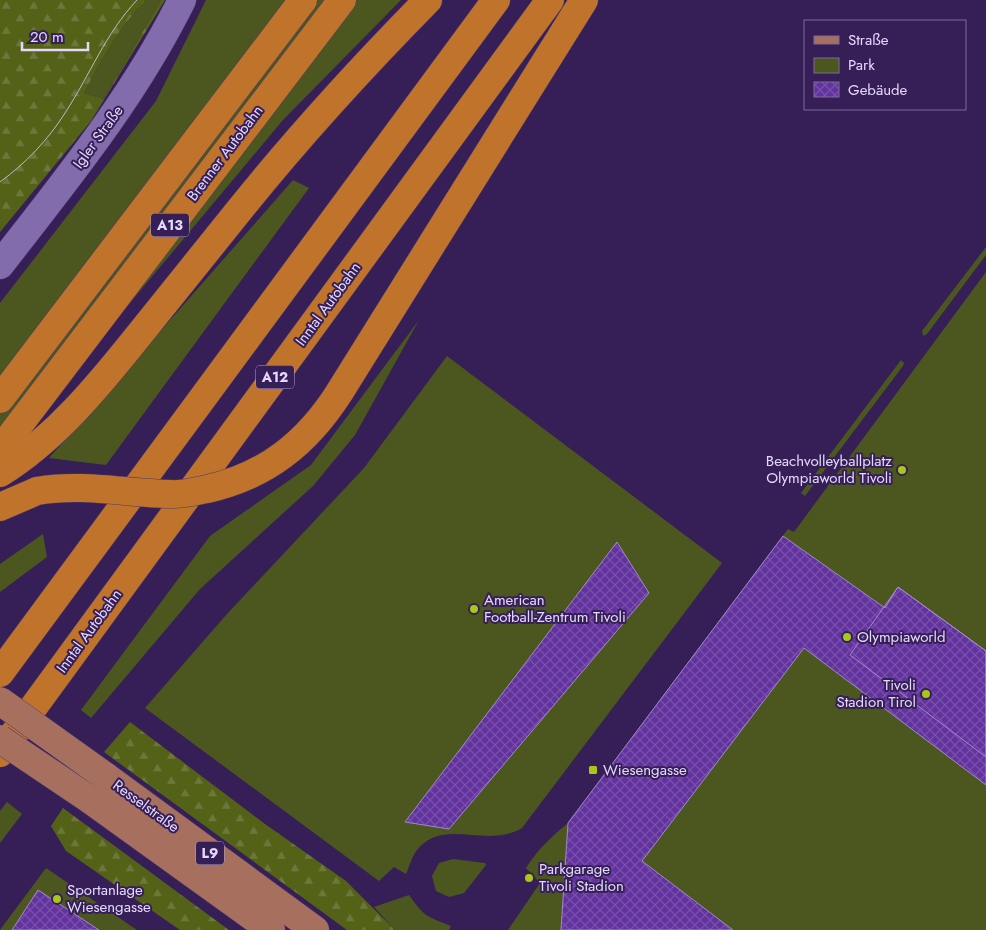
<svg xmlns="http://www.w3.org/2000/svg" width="986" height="930" viewBox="0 0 986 930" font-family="Jost,sans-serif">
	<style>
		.green { fill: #4b571f }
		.forest { fill: url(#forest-firs) }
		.building { fill: url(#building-cross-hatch); stroke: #a089cb }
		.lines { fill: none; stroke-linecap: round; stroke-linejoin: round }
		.secondary-casing { stroke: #513b6d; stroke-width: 29 }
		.primary-casing { stroke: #513b6d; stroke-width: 29 }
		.highway-casing { stroke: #513b6d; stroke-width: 29 }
		.secondary { stroke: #826cab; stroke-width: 28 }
		.primary { stroke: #a7705e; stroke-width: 28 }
		.highway { stroke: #bf732b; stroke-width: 28 }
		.tram { stroke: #c1b4db; stroke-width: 1 }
		.primary-bridge-casing { stroke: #513b6d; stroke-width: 29; stroke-linecap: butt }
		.highway-bridge-casing { stroke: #513b6d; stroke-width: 29; stroke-linecap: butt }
		.primary-bridge { stroke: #a7705e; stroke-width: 28 }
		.highway-bridge { stroke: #bf732b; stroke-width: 28 }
		.poi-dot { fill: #aac717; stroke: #361f57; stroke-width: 2 }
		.labels { text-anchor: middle; stroke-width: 4; stroke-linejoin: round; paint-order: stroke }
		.shield { fill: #361f57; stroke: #b0a1ca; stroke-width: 1 }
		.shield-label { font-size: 14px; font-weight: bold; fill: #e4d9fc }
		.street-label { font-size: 15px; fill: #e4d9fc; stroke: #361f57 }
		.poi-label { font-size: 15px; fill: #e4d9fc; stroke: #361f57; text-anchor: start }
	</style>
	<defs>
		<pattern id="forest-firs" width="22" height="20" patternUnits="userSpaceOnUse" patternTransform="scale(1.25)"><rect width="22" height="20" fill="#546218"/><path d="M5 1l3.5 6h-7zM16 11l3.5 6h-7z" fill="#6c783a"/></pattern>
		<pattern id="building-cross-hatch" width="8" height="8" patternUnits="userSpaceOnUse" patternTransform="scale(1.25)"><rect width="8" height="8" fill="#62339d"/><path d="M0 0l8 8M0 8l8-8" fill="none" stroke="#7850ac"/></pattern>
	</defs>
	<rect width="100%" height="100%" fill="#361f57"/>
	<!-- green -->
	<path class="green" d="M146,0H161L104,99L84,93C101,60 119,27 146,0Z
		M206,0H401L283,120L22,432L0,447V303L156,101Z
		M293,180L309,188L106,465L49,458Z
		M986,247V255L927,334L923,336L922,331Z
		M986,272V930H508L540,883L526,868C538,849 551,837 568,823L788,529L794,532Z
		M419,320L355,435L313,486L200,589L91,718L81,710L210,536L311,465Z
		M447,356L722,563L522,828C485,850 442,815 415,853C411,859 409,868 406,874L394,867L379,881L145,708L227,614L364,468Z
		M901,360L904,363L903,366L805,496L801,493Z
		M43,534L47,557L0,592V564Z
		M7,802L22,814L0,843V811Z
		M453,859L485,863L486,865L464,893L449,897L436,891L432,876L439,863Z
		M46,868L137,930H0Z
		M409,895C425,918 427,916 451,926L449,930H395L374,907Z"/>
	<!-- forest -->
	<path class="forest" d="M0,0H146C119,27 101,60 84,93L104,99L161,0H165L91,121L0,232Z
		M130,722L265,824L346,881L395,930H347L104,752Z
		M63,808L229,930H180L66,851L51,826Z"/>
	<!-- building -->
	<path class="building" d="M783,536L885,608L898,587L986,651V785L804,648L642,861L733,930H561L568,823Z
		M617,542L649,593L449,829L405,822Z
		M898,587L986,651V757L850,655Z
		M38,890L99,930H12Z"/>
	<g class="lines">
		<!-- secondary casing -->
		<g class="secondary-casing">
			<path id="secondary" d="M0,265C66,180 134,97 182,0"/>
		</g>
		<!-- primary casing -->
		<g class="primary-casing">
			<path id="primary" d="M105,776L315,930
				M89,799L271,930"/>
		</g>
		<!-- highway casing -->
		<g class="highway-casing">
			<path id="highway" d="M339,393L584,0
				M0,399L303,0
				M0,450L342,0
				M0,473C55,439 99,385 139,335C173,293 207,250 241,208C299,136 363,66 428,0
				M0,507L37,491
				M0,673L496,0
				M0,753L550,0"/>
		</g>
		<!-- secondary -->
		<use href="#secondary" class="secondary"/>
		<!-- primary -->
		<use href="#primary" class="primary"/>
		<!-- highway -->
		<use href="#highway" class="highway"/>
		<!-- tram -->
		<path class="tram" d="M0,182C26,163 48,140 65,113C90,75 105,34 137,0"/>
		<!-- primary-bridge casing -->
		<g class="primary-bridge-casing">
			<path id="primary-bridge" d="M0,701L105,776
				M0,739L89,799"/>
		</g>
		<!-- highway-bridge casing -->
		<g class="highway-bridge-casing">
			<path id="highway-bridge" d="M37,491C81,483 125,493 170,494C182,495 196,491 207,489C266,476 307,443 339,393"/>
		</g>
		<!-- primary-bridge -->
		<use href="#primary-bridge" class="primary-bridge"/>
		<!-- highway-bridge -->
		<use href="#highway-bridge" class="highway-bridge"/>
	</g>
	<!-- markers -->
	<g class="poi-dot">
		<circle cx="902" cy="470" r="5"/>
		<circle cx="474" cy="609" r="5"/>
		<circle cx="847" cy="637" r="5"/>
		<circle cx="926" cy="694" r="5"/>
		<rect x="588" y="765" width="10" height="10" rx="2.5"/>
		<circle cx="529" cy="878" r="5"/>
		<circle cx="57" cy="899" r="5"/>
	</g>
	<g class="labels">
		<!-- shield labels -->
		<g class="shield">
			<rect x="151" y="213.5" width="38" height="23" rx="4"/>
			<rect x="256" y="365.5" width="38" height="23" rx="4"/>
			<rect x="196" y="841.5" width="28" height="23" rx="4"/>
		</g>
		<g class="shield-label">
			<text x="170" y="230">A13</text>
			<text x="275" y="382">A12</text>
			<text x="210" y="858">L9</text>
		</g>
		<!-- street labels -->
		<g class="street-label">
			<text transform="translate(98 137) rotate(-54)" y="5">Igler Straße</text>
			<text transform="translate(225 153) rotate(-53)" y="5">Brenner Autobahn</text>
			<text transform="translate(328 304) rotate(-54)" y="5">Inntal Autobahn</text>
			<text transform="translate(89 631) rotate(-54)" y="5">Inntal Autobahn</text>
			<text transform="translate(146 806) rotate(36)" y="5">Resselstraße</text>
		</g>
		<!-- poi labels -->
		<g class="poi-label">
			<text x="892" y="466" text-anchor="end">Beachvolleyballplatz<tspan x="892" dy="17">Olympiaworld Tivoli</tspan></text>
			<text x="484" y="605">American<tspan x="484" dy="17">Football-Zentrum Tivoli</tspan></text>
			<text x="857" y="642">Olympiaworld</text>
			<text x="916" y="690" text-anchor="end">Tivoli<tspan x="916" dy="17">Stadion Tirol</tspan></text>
			<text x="603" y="775">Wiesengasse</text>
			<text x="539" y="874">Parkgarage<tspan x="539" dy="17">Tivoli Stadion</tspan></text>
			<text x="67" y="895">Sportanlage<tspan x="67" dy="17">Wiesengasse</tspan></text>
		</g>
	</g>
	<!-- legend -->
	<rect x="804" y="20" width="162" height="90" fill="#361f57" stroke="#7c6999"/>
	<rect x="814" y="36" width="25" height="8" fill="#a7705e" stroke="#7c6999"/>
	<text x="848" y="45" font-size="15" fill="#e4d9fc">Straße</text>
	<rect x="814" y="58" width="25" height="15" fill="#4b571f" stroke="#7c6999"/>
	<text x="848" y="70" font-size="15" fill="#e4d9fc">Park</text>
	<rect x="814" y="82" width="25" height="15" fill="url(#building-cross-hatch)" stroke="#7c6999"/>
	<text x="848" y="95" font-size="15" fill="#e4d9fc">Gebäude</text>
	<!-- scale -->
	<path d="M22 42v8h66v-8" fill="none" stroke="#e4d9fc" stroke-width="2.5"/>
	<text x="30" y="42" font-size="15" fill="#e4d9fc" stroke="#361f57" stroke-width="4" paint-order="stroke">20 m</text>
</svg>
